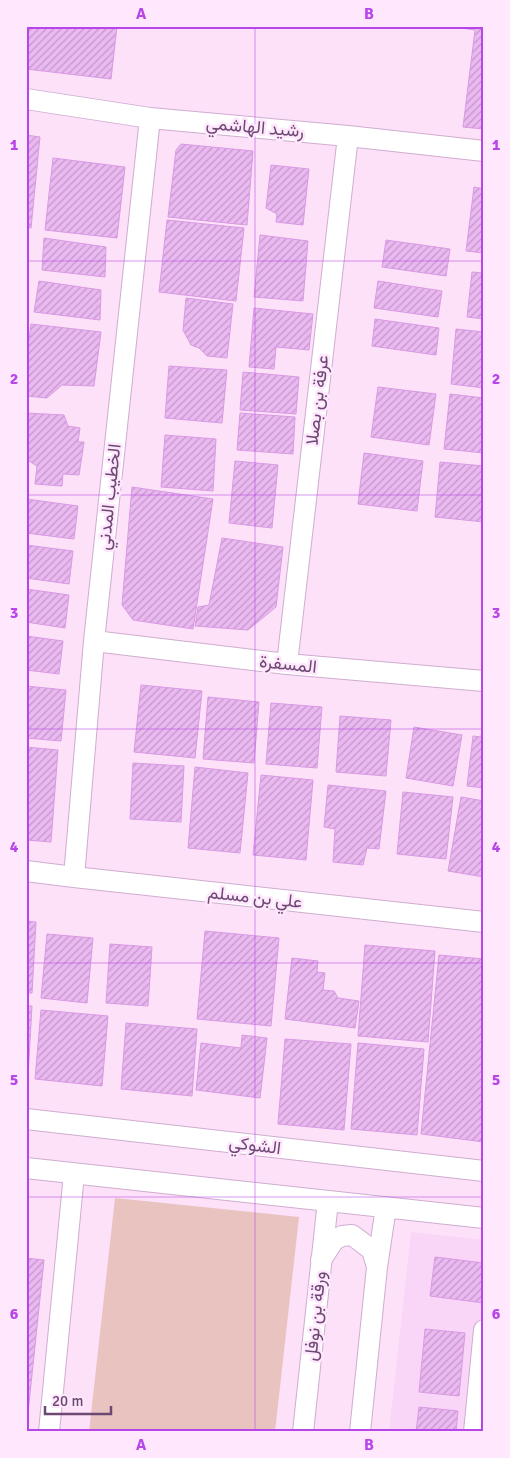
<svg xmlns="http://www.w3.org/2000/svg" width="510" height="1458" viewBox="0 0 510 1458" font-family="Signika,Vazirmatn,sans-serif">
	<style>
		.residential { fill: #f9d5f7 }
		.park { fill: #e9c3c0 }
		.building { fill: url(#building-hatch); stroke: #da99e4 }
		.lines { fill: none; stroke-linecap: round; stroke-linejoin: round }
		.minor-casing { stroke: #cfadd1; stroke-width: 22 }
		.minor { stroke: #fff; stroke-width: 20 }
		.grid { fill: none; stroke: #b745e7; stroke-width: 1; stroke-opacity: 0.55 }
		.labels { text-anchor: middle; stroke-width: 5; stroke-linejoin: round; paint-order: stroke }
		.street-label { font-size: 18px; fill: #6c4873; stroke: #ffe7fd }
		.neatline { fill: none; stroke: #b745e7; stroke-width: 2 }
		.grid-label { font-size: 16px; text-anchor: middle; font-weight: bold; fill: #b745e7 }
	</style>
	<defs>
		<pattern id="building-hatch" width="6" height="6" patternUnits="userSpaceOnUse" patternTransform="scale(1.25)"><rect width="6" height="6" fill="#ebb9f1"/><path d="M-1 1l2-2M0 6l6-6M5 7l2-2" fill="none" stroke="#c298c8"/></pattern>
	</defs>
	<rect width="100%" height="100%" fill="#fce1f9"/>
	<!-- residential -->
	<path class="residential" d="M411,1232L484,1240V1432H389Z"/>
	<!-- park -->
	<path class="park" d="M115,1198L299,1217L275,1432H89Z"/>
	<!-- building -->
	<path class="building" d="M26,26H117L111,79L26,69Z
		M447,26H484V129L463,127L475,30Z
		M26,135L40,137L31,228L26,227Z
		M181,144L253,151L247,225L168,217L176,150Z
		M53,158L125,167L117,238L45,230Z
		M271,165L309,169L303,225L276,222L277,214L266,208Z
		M474,187L484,189V253L466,251Z
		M167,220L244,228L236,301L159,292Z
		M260,235L308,241L303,301L254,297Z
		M44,238L106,247L105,277L42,270Z
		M386,240L450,249L446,276L382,267Z
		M472,272L484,273V319L467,317Z
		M39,281L101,290L100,320L34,312Z
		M378,281L442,291L438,317L374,308Z
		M186,298L233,304L227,358L207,356L199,348L191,345L183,330Z
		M254,308L313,314L309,350L276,347L274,369L249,367Z
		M375,319L439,328L436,355L372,346Z
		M31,324L101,332L94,386L62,385L47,398L26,396V362Z
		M456,329L484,332V388L451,384Z
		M169,366L227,370L222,423L165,418Z
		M243,372L299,377L296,414L240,410Z
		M378,387L436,394L429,445L371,437Z
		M450,394L484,398V453L444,449Z
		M26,413L64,415L68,426L80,428L78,442H84L79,475L63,474L62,486L35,484L37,466L26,459Z
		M240,413L295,417L293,454L237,450Z
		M165,435L216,439L213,491L161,487Z
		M364,453L423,461L417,511L358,504Z
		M235,461L278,465L272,528L229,523Z
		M440,462L484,466V522L435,517Z
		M132,487L213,499L193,629L133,620L122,605Z
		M26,499L78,506L74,539L26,533Z
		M222,538L283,547L276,607L248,630L195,626L198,607L209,605Z
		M26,545L73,551L69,584L26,578Z
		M26,589L69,595L65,628L26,622Z
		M26,636L63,641L59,674L26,670Z
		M141,685L202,691L195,758L134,752Z
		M26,686L66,690L61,741L26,738Z
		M208,697L259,702L254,763L203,759Z
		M271,703L322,707L317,768L266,764Z
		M340,716L391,720L386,776L336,772Z
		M483,723L484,724V788L467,786L473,736L481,737Z
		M414,727L462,735L453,786L406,778Z
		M26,747L58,750L51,842L26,840Z
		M133,763L184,766L181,822L130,819Z
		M195,767L248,773L240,853L188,848Z
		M261,775L313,780L306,860L253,855Z
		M328,785L386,791L379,849L367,848L363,865L333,862L335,829L324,827Z
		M403,792L453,797L446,859L397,854Z
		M461,797L484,801V877L448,871Z
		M26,921L36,922L32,993H26Z
		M205,931L279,938L271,1026L197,1019Z
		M47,934L93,938L87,1003L41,998Z
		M110,944L152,947L148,1006L106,1003Z
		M365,945L435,951L428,1042L358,1036Z
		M439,955L484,959V1142L421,1134Z
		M292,958L318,961L317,972L325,973L323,990L334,991L338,998L359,1001L355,1028L285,1019Z
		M26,1006H32L28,1077H26Z
		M41,1010L108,1016L102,1086L35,1079Z
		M126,1023L197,1029L192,1096L121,1089Z
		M242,1035L267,1038L260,1098L196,1090L201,1043L241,1048Z
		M285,1039L351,1044L344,1130L278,1124Z
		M358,1043L424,1049L417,1135L351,1129Z
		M435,1257L484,1263V1303L430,1296Z
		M26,1258L44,1260L26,1432Z
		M425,1329L465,1333L459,1396L419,1392Z
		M419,1407L458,1411L456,1432H416Z"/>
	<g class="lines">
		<!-- minor casing -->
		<g class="minor-casing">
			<path id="minor" d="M26,99L150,118L348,136L484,151
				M94,641L287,664L484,681
				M287,664L348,136
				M26,871L74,877L484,922
				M74,877L94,641L150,118
				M26,1119L484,1171
				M26,1168L484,1218
				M321,1260L334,1240L342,1236L352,1235L372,1250L377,1267
				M49,1432L74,1174
				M303,1432L328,1201
				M360,1432L377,1267L386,1207
				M474,1432L484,1330"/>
		</g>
		<!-- minor -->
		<use href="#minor" class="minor"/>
	</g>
	<!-- grid -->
	<path class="grid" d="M255,26V1432M26,261H484M26,495H484M26,729H484M26,963H484M26,1197H484"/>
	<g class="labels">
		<!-- street labels -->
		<g class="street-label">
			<text transform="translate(255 127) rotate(5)" y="6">رشيد الهاشمي</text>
			<text transform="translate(317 400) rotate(-83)" y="6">عرفة بن بصلا</text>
			<text transform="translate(109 497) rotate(-84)" y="6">الخطيب المدني</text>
			<text transform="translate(288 664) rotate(6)" y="6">المسفرة</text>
			<text transform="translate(255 897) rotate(6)" y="6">علي بن مسلم</text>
			<text transform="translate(255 1145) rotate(7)" y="6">الشوكي</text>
			<text transform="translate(315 1316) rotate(-84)" y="6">ورقة بن نوفل</text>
		</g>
	</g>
	<!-- border -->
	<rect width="510" height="1458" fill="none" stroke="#ffe7fd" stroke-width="55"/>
	<!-- scale -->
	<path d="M45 1406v8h66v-8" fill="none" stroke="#6c4873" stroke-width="2.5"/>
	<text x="52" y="1406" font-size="15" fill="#6c4873" stroke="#ffe7fd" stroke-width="4" paint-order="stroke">20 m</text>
	<rect x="28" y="28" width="454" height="1402" class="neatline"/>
	<g class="grid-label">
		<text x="141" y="19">A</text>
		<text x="369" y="19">B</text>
		<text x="14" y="150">1</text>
		<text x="496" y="150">1</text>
		<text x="14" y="384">2</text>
		<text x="496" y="384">2</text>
		<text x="14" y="618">3</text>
		<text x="496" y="618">3</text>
		<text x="14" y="852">4</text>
		<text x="496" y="852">4</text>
		<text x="14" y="1085">5</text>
		<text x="496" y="1085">5</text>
		<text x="14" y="1319">6</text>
		<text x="496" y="1319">6</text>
		<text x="141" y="1450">A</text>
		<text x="369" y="1450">B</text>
	</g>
</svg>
